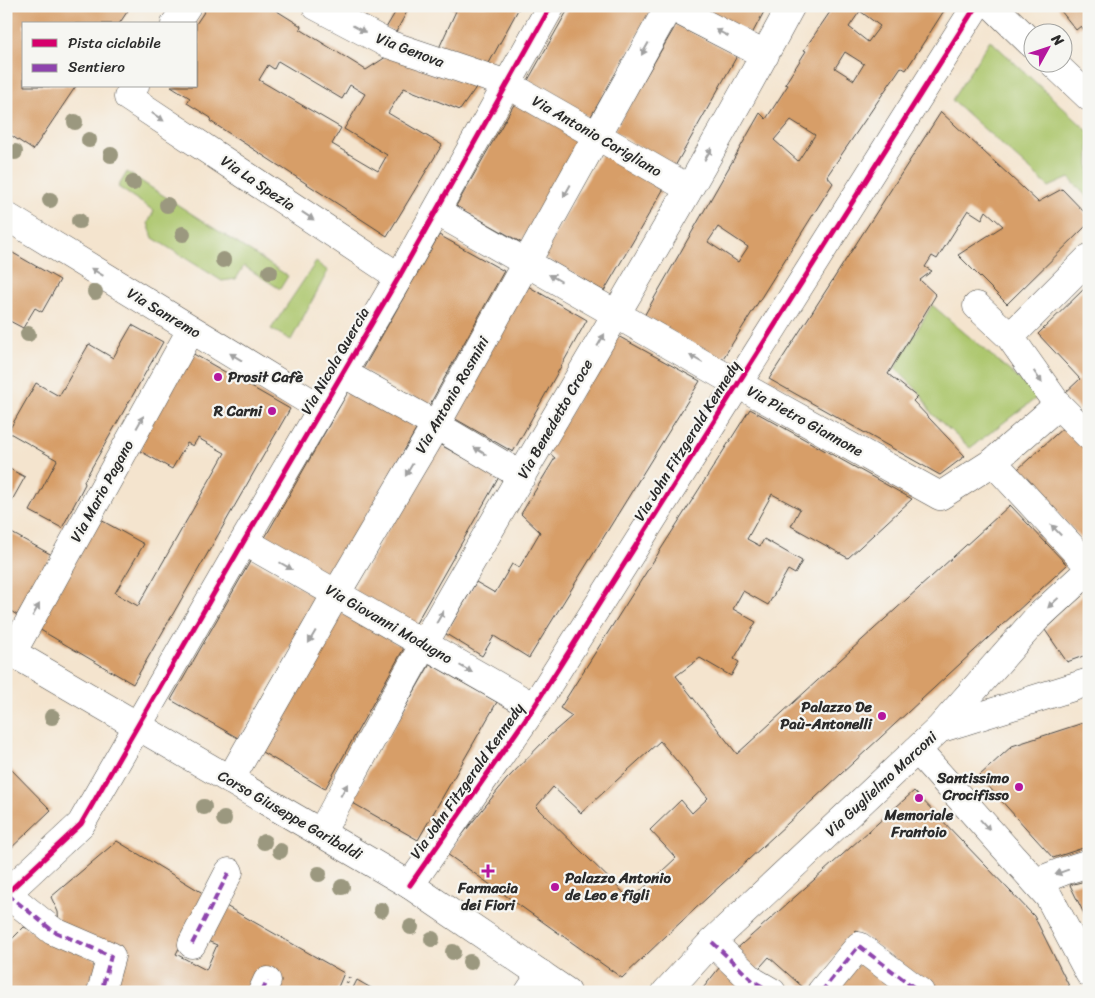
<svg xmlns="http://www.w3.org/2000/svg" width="1095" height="998" viewBox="0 0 1095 998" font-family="Sriracha,sans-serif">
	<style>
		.green { fill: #acc66c; stroke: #6c784c }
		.building { fill: #d79e68; fill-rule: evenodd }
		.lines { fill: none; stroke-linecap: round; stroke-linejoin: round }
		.minor-casing { stroke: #494743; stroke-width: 29 }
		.tertiary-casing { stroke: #494743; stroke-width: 29 }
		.path { stroke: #494743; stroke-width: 3; stroke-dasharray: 1 4; stroke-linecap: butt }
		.minor { stroke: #fff; stroke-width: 28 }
		.tertiary { stroke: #fff; stroke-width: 28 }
		.quiet { stroke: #8e44ad; stroke-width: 4; stroke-dasharray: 8 4; stroke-linecap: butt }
		.cycleway-casing { stroke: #f6f6f2; stroke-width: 8 }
		.cycleway { stroke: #d6006c; stroke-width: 5 }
		.tree { fill: #9b987f }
		.oneway { fill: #a0a0a0 }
		.poi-dot { fill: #b5179e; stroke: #f6f6f2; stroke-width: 2 }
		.labels { text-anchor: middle; stroke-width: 4.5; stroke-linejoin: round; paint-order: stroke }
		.street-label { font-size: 15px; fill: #2b2b2b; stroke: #f6f6f2 }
		.poi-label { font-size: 15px; font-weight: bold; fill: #2b2b2b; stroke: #f6f6f2; text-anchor: end }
	</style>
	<rect width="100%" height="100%" fill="#f6f6f2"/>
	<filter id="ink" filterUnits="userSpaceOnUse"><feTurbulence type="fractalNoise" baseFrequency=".02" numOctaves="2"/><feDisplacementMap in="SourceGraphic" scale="10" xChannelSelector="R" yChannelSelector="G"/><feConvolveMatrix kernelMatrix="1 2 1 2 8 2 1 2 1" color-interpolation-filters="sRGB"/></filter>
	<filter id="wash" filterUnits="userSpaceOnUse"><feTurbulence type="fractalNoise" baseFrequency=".0096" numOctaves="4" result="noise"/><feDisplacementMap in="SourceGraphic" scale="20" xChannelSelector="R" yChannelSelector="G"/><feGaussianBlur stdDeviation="1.12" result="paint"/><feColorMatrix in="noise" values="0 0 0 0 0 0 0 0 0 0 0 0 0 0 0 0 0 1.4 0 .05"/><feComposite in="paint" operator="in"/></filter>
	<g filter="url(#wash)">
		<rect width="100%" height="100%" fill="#f4e4ce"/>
		<!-- green -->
		<path class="green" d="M990,40L1089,132V199L1069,178L1049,187L952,100Z
			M127,172L288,276L280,289L244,266L236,279L222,281L153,238L148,223L154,211L118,187Z
			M316,262L328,271L291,340L271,329Z
			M932,305L1039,396L970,448L932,414L920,393L895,368Z"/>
		<g id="blocks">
			<!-- building -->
			<path class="building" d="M6,6H131L119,24H24V86H76L33,150L6,132Z
				M208,6H269L301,26L300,29L366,70L389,55L477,86L460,110L404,88L388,113L442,145L387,236L210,121L211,118L187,103L190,98L171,86H196V24ZM278,61L342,99L350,85L365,94L344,129L387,155L378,171L332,144L341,128L259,80L268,65L274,69Z
				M399,6H410L396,32L386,28Z
				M447,6H520L488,65L439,48L456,11Z
				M570,6H640L651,12L590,118L527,82Z
				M699,6H767L752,34Z
				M829,6H947L906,70L901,67L827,176L833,183L722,360L644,316L760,113L766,119L788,85L785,84L806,51L804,50L832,9ZM860,11L880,26L868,42L849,27ZM845,52L864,64L854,80L835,68ZM791,120L815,135L798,161L774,140ZM718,227L748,247L738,262L708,242Z
				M1057,6H1089V36L1081,26L1076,30Z
				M676,25L737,56L674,168L614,131Z
				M516,101L581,138L522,243L456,206Z
				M941,112L1038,202L1062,189L1089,217V223L1007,304L958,255L1003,226L986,211L982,219L968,210L937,259L932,256L925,267L932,271L920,280L936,295L888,374L917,397L913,401L965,456L940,475L769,379Z
				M603,153L663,190L604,291L542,256Z
				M439,235L504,271L429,406L363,369Z
				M6,249L60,280L42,312L35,308L23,328L6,319Z
				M1089,284V418L1064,394L1080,379L1038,334Z
				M526,285L587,320L513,452L452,417Z
				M132,325L163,342L84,481L85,484L62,528L30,511L57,460L8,432L36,383L59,396L89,344L113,358Z
				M616,335L700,381L529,658L494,636L482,656L446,634L476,582L495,593L512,564L519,568L540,532L521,514L555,458L547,451Z
				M190,352L290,409L133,684L37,628L99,519L144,544L115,593L138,606L225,453L198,438L193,446L187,443L172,469L140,451L143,445L138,443Z
				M349,390L417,428L331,580L263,541Z
				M750,409L912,499L848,558L791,526L800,509L772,494L747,539L760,546L764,539L802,561L795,574L788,570L768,605L743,591L733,609L756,622L734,659L739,662L731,676L700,658L676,676L737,754L1010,505L1067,565L668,934L622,978L447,854L506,780L549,736L572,716L560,708ZM660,741L708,798L692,813L681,800L650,830L676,858L631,900L536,807L553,787L581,813Z
				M1066,425L1089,446V547L1018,469Z
				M437,443L499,477L415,625L354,591Z
				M6,467L25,477L6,511Z
				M6,530L52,555L17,615L6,608Z
				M251,560L318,598L238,738L171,700Z
				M1089,589V654L1067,662L1045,630Z
				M341,612L404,648L325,789L262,752Z
				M430,664L497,702L418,840L351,802Z
				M1089,721V846L1053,858L979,776L1012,746Z
				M6,764L51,810L6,853Z
				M914,791L1034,916L1072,992H939L856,930L806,990L769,957L753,975L733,952Z
				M117,841L206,895L176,954L206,970L217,945L205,940L224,905L344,973L336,992H123L105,984L119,947L59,928L58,912L51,897Z
				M1089,880V924L1070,885Z
				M24,927L99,961L89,992H40L33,988L31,992H6V945Z
				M860,959L903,992H833Z
				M723,963L758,992H700Z
				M357,980L378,992H351Z"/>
		</g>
	</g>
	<g filter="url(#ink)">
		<use href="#blocks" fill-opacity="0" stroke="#494743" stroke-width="1"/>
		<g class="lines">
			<!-- minor casing -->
			<g class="minor-casing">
				<path id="minor" d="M316,6L388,44L507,84L688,188
					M670,6L765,55
					M993,6L1032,44
					M175,24L187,6
					M1052,62L1089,97
					M135,86L128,97L399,277
					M436,211L738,384L940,496L993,462L1058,405
					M6,216L322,409
					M977,306L1010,337L1058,405L1089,436
					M1010,337L1089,258
					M343,373L436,425L522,476
					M993,462L1089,566
					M244,541L534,707
					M12,653L191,330
					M939,729L1037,618L1089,570
					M917,750L1049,897L1089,973
					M230,780L336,594L436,425L669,6
					M321,833C355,770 389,706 424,644C545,430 675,222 791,6
					M1036,882L1064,871L1089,863
					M410,885L534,707L976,6
					M6,894L81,824L244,541L399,277L551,6
					M7,894L53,931L111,956L101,992
					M712,942L753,981L772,992
					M192,944L229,872
					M262,992L267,981
					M529,992L541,974
					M821,992L859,946L920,992"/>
			</g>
			<!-- tertiary casing -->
			<g class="tertiary-casing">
				<path id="tertiary" d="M6,649L410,885L567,992
					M666,992L712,942L939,729L1089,682"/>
			</g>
			<!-- path -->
			<path class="path" d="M343,992L350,976"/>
			<!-- minor -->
			<use href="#minor" class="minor"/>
			<!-- tertiary -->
			<use href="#tertiary" class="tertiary"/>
			<!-- quiet -->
			<path class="quiet" d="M7,894L53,931L111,956L101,992
				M712,942L753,981L772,992
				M192,944L229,872
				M262,992L267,981
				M821,992L859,946L920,992"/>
			<!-- cycleway casing -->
			<g class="cycleway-casing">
				<path id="cycleway" d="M410,885L534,707L976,6
					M6,894L81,824L244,541L399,277L551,6"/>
			</g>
			<!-- cycleway -->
			<use href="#cycleway" class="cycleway"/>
		</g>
		<!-- trees -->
		<g class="tree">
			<circle cx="75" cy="122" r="8"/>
			<circle cx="89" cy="140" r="8"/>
			<circle cx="15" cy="152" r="8"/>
			<circle cx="111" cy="155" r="8"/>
			<circle cx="133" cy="183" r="8"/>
			<circle cx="50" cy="200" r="8"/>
			<circle cx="167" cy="205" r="8"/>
			<circle cx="79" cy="221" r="8"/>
			<circle cx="183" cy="234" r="8"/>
			<circle cx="223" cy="260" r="8"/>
			<circle cx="270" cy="272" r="8"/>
			<circle cx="95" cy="292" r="8"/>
			<circle cx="28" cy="334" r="8"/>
			<circle cx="52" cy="717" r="8"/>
			<circle cx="204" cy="807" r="8"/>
			<circle cx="224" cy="819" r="8"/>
			<circle cx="264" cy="842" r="8"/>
			<circle cx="280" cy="851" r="8"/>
			<circle cx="319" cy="874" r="8"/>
			<circle cx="342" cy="887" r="8"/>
			<circle cx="381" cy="910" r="8"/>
			<circle cx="411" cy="927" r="8"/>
			<circle cx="432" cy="939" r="8"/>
			<circle cx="453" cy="952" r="8"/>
			<circle cx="470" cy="962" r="8"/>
		</g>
		<!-- one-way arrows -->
		<defs><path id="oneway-solid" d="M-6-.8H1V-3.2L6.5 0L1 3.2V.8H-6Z" transform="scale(1.25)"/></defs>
		<g class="oneway">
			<use href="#oneway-solid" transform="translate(359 29) rotate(28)"/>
			<use href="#oneway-solid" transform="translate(722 33) rotate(-153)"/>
			<use href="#oneway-solid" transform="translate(645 49) rotate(119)"/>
			<use href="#oneway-solid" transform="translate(158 117) rotate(34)"/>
			<use href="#oneway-solid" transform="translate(708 154) rotate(-60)"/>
			<use href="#oneway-solid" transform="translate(567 191) rotate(119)"/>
			<use href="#oneway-solid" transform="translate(308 216) rotate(34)"/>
			<use href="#oneway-solid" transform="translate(97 272) rotate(-149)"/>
			<use href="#oneway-solid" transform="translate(555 278) rotate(-150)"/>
			<use href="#oneway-solid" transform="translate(601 340) rotate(-60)"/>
			<use href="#oneway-solid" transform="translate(236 357) rotate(-149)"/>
			<use href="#oneway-solid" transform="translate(696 359) rotate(-150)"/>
			<use href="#oneway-solid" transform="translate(1038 377) rotate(55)"/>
			<use href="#oneway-solid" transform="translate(140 422) rotate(-61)"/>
			<use href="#oneway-solid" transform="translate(480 451) rotate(-149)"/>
			<use href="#oneway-solid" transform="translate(409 470) rotate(120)"/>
			<use href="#oneway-solid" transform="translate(1056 530) rotate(-133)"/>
			<use href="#oneway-solid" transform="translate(286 566) rotate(30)"/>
			<use href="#oneway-solid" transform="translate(1053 603) rotate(137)"/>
			<use href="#oneway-solid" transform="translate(36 610) rotate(-61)"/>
			<use href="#oneway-solid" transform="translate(440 617) rotate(-60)"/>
			<use href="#oneway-solid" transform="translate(312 637) rotate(120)"/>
			<use href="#oneway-solid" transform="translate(466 669) rotate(30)"/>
			<use href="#oneway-solid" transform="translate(344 790) rotate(-61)"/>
			<use href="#oneway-solid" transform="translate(985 825) rotate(48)"/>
			<use href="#oneway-solid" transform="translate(1062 872) rotate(160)"/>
		</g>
	</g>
	<!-- markers -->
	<g class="poi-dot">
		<circle cx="218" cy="377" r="5"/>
		<circle cx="272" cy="411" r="5"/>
		<circle cx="882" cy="716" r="5"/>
		<circle cx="1019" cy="787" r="5"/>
		<circle cx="919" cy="798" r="5"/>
		<path d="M485.5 863.5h5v5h5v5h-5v5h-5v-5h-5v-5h5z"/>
		<circle cx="555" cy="887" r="5"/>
	</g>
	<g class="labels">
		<!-- street labels -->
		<g class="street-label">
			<text transform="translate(410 50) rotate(21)" y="5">Via Genova</text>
			<text transform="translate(597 136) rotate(30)" y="5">Via Antonio Corigliano</text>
			<text transform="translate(258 183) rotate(34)" y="5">Via La Spezia</text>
			<text transform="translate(164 313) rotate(31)" y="5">Via Sanremo</text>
			<text transform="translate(335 361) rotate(-60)" y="5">Via Nicola Quercia</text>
			<text transform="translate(452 395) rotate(-60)" y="5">Via Antonio Rosmini</text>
			<text transform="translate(555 419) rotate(-60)" y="5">Via Benedetto Croce</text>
			<text transform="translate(805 421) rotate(29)" y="5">Via Pietro Giannone</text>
			<text transform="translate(687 441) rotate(-58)" y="5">Via John Fitzgerald Kennedy</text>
			<text transform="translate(102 491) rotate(-61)" y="5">Via Mario Pagano</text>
			<text transform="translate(389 624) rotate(30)" y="5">Via Giovanni Modugno</text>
			<text transform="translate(467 781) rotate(-55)" y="5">Via John Fitzgerald Kennedy</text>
			<text transform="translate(881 784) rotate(-43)" y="5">Via Guglielmo Marconi</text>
			<text transform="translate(290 815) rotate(30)" y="5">Corso Giuseppe Garibaldi</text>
		</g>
		<!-- poi labels -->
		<g class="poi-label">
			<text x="228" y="382" text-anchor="start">Prosit Cafè</text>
			<text x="262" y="416">R Carni</text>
			<text x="872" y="712">Palazzo De<tspan x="872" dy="17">Paù-Antonelli</tspan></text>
			<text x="1009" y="783">Santissimo<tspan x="1009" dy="17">Crocifisso</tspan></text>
			<text x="919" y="820" text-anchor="middle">Memoriale<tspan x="919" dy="17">Frantoio</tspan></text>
			<text x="565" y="883" text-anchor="start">Palazzo Antonio<tspan x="565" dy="17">de Leo e figli</tspan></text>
			<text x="488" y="893" text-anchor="middle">Farmacia<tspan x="488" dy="17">dei Fiori</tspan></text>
		</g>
	</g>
	<!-- margin -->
	<rect width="1095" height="998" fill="none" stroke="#f6f6f2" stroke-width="25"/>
	<!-- legend -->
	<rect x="22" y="22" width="175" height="65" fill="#f6f6f2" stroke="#a5a5a2"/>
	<rect x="32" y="39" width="25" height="8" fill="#d6006c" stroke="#a5a5a2"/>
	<text x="68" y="48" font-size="15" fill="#2b2b2b">Pista ciclabile</text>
	<rect x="32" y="64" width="25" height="8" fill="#8e44ad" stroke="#a5a5a2"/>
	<text x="68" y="72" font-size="15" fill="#2b2b2b">Sentiero</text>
	<!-- north arrow -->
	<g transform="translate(1048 48) rotate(50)"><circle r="24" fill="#f6f6f2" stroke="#a5a5a2"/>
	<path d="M0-4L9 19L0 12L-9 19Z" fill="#b5179e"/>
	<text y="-8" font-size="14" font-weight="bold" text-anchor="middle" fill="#2b2b2b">N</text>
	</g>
</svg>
